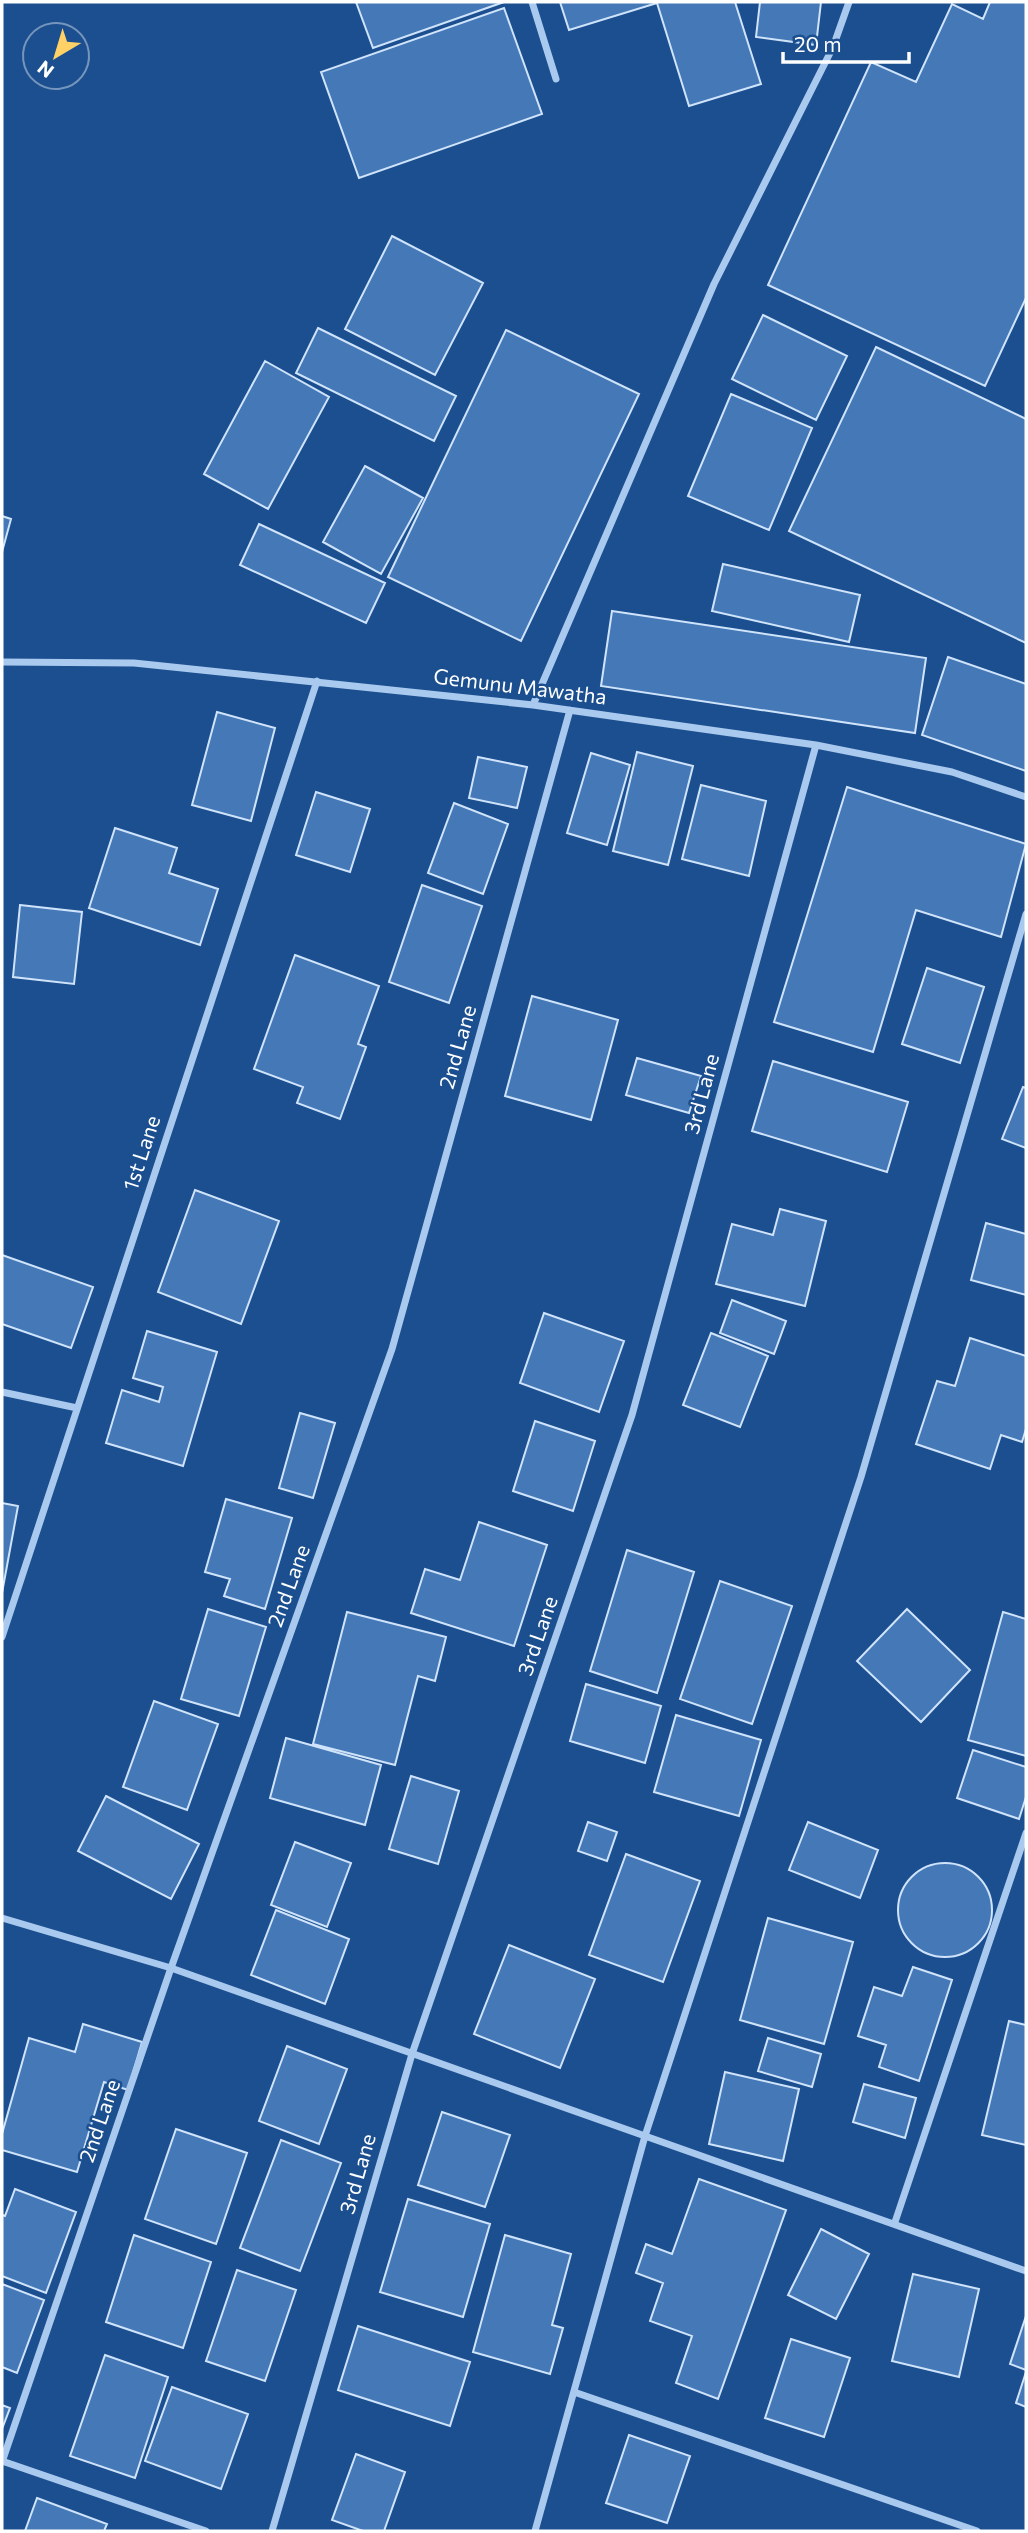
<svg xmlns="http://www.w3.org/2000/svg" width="1028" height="2533" viewBox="0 0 1028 2533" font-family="Commissioner,sans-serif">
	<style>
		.building { fill: #4478b7; stroke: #cfe3fa; stroke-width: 2 }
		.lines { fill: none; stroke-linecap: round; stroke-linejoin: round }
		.minor { stroke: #a9c9ee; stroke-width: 7 }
		.labels { text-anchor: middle; stroke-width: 5; stroke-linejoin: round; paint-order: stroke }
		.street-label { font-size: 21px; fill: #fff; stroke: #1b4f8f }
	</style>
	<rect width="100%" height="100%" fill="#1b4f8f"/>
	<!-- building -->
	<path class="building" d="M356,2H504L373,48Z
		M560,2H735L761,84L689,106L657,3L569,30Z
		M760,2H821L816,45L756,37Z
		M990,2H1026V298L985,386L768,285L871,62L916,82L952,4L983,19Z
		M504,8L542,114L359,178L321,72Z
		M392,236L483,283L435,375L345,329Z
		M763,315L847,356L816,420L732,379Z
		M318,328L456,396L434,441L296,373Z
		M506,330L639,394L521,641L388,577Z
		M876,347L1026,419V643L789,531Z
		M265,361L329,397L268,509L204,474Z
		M731,394L812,428L769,530L688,496Z
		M365,466L423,498L381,574L323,542Z
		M2,516L11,519L2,552Z
		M259,524L385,583L366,623L240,565Z
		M723,564L860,595L849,642L712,611Z
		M612,611L926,658L915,733L601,686Z
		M948,657L1026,684V771L922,735Z
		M217,712L275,728L251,821L192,805Z
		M637,752L693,766L668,865L613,851Z
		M591,753L630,765L607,845L567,833Z
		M478,757L527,767L517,808L469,798Z
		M701,785L766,801L749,876L682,859Z
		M847,787L1026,844L1001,937L916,910L873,1052L774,1022Z
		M316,792L370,809L350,872L296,855Z
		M454,803L508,824L483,894L428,873Z
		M115,828L177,848L169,873L218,889L200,945L89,908Z
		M422,885L482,906L449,1003L389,982Z
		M20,905L82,912L74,984L13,977Z
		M295,955L379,986L358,1044L366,1047L340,1119L297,1103L303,1087L254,1069Z
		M927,968L984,987L960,1063L902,1044Z
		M532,996L618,1020L591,1120L505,1096Z
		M637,1058L701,1076L689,1113L626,1095Z
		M773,1061L908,1102L887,1172L752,1131Z
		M1023,1087L1026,1088V1148L1002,1139Z
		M195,1190L279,1221L241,1324L158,1292Z
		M780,1209L826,1221L805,1306L716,1284L732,1224L773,1235Z
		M986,1223L1026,1234V1295L971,1280Z
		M2,1255L93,1287L71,1348L2,1324Z
		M732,1300L786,1321L774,1354L720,1333Z
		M544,1313L624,1341L599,1412L520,1383Z
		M147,1331L217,1352L183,1466L106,1443L122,1390L159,1402L163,1387L133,1378Z
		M711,1333L768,1356L740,1427L683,1405Z
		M970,1338L1026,1356V1429L1022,1442L1001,1435L990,1469L916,1444L937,1381L955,1386Z
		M300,1413L335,1423L313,1498L279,1488Z
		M535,1421L595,1441L573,1511L513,1491Z
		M226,1499L292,1518L265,1609L224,1596L230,1579L205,1572Z
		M2,1503L18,1506L2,1593Z
		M479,1522L547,1545L514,1646L411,1613L425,1569L460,1580Z
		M627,1550L694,1572L657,1693L590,1671Z
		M720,1581L792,1606L752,1724L680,1699Z
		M208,1609L266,1627L239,1716L181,1699Z
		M907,1609L970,1670L921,1722L857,1661Z
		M347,1612L446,1637L435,1681L418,1676L395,1765L313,1744Z
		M1003,1612L1026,1619V1756L968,1740Z
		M586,1684L661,1706L645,1763L570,1741Z
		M154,1701L218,1724L187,1810L123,1787Z
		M676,1715L761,1740L739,1816L654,1792Z
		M286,1738L381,1765L365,1825L270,1798Z
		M973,1750L1026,1767V1797L1019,1819L957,1798Z
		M411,1776L459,1791L438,1864L389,1849Z
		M106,1796L199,1844L171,1899L78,1851Z
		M588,1822L617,1832L607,1861L578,1851Z
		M808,1822L878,1850L860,1898L789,1870Z
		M295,1842L351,1863L327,1927L271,1905Z
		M626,1854L700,1881L663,1982L589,1955Z
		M898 1910a47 47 0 1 1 94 0a47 47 0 1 1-94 0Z
		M276,1910L349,1939L325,2004L251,1975Z
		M768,1918L853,1942L824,2044L740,2020Z
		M509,1945L595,1979L560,2068L474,2034Z
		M913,1967L952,1980L919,2081L879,2067L886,2045L858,2036L874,1987L902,1996Z
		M1009,2021L1026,2025V2145L982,2135Z
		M83,2024L142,2042L128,2090L104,2082L77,2172L2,2150V2134L29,2038L75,2052Z
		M768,2038L821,2054L812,2087L758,2071Z
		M287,2046L347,2069L319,2144L259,2121Z
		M725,2072L799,2089L783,2161L709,2144Z
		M864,2084L916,2098L905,2138L853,2122Z
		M442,2112L510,2135L485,2207L418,2185Z
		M176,2129L247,2153L216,2244L145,2219Z
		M281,2140L341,2163L300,2271L240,2248Z
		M699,2179L786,2210L718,2399L676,2383L692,2336L650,2321L663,2283L636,2273L646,2244L672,2254Z
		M15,2189L76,2212L46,2293L2,2276V2215L5,2216Z
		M408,2199L490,2224L463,2317L380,2292Z
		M821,2229L869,2254L836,2319L788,2295Z
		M134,2235L211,2262L183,2348L106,2322Z
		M505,2235L571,2254L552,2325L563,2328L550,2374L473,2352Z
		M237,2270L296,2290L265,2381L206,2361Z
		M913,2274L979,2289L959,2377L892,2361Z
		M2,2284L44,2300L17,2373L2,2367Z
		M1026,2316V2370L1010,2364Z
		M358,2326L470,2362L450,2426L338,2390Z
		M791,2339L850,2358L824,2437L765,2418Z
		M105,2355L168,2377L135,2478L70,2456Z
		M1026,2372V2407L1016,2403Z
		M172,2387L248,2414L221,2489L145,2461Z
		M2,2405L10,2408L2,2429Z
		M629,2435L690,2456L667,2523L606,2503Z
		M356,2454L405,2472L384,2531H363L332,2520Z
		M37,2498L107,2524L104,2531H25Z"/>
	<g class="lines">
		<!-- minor -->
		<path class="minor" d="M532,2L556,79
			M2,662L134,663L533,705L816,745L952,772L1026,797
			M533,705L714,284L833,47L849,2
			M2,1392L77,1408
			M2,1637L317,681
			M2,1918L171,1968L1026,2271
			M895,2222L1026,1833
			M574,2392L977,2531
			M2,2461L206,2531
			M2,2462L171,1968L392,1349L570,710
			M272,2531L412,2054L632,1415L816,745
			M535,2531L645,2136L861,1477L1026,914"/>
	</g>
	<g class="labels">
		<!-- street labels -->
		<g class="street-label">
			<text transform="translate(520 687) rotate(7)" y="7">Gemunu Mawatha</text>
			<text transform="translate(458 1047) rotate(-74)" y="7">2nd Lane</text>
			<text transform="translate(702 1094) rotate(-75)" y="7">3rd Lane</text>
			<text transform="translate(142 1153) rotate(-72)" y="7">1st Lane</text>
			<text transform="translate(289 1586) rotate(-70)" y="7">2nd Lane</text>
			<text transform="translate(538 1636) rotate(-71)" y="7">3rd Lane</text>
			<text transform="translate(100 2121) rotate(-71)" y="7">2nd Lane</text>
			<text transform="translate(358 2174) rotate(-74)" y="7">3rd Lane</text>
		</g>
	</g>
	<!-- border -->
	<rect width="1028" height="2533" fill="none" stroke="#ffffff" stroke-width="7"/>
	<!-- north arrow -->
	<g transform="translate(56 56) rotate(218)"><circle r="33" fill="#1b4f8f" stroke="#7695bc" stroke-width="2"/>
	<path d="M0-5L12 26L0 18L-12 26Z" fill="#ffd166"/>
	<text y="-10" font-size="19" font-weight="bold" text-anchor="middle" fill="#ffffff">N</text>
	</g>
	<!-- scale -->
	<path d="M783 52v10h126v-10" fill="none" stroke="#ffffff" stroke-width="3.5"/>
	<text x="794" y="52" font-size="21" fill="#ffffff" stroke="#1b4f8f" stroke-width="5" paint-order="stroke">20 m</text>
</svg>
